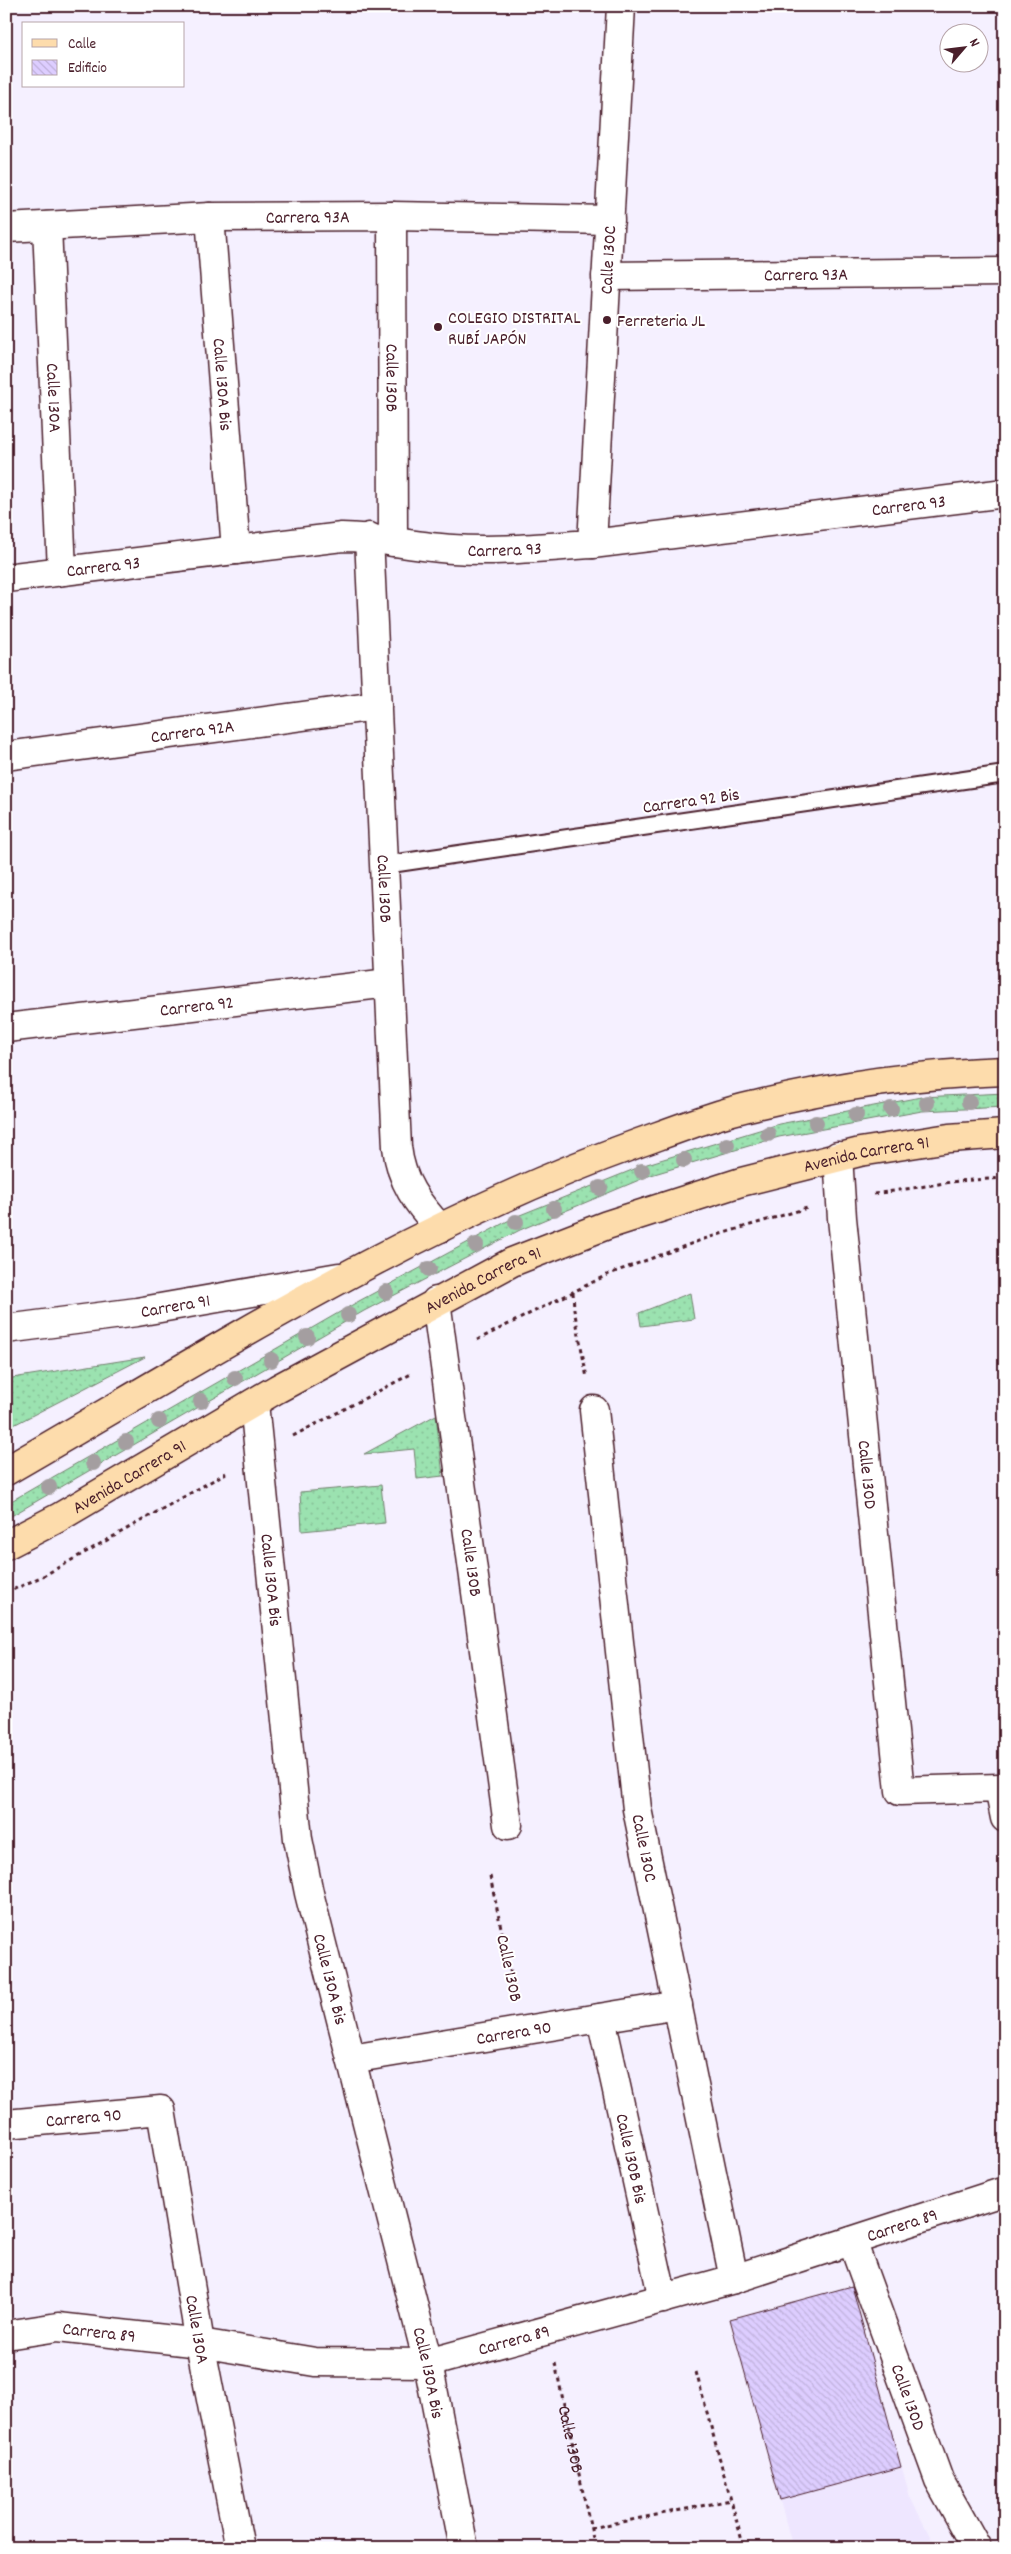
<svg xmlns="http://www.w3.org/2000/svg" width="1011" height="2554" viewBox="0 0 1011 2554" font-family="Dekko,sans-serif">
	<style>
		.built { fill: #eee6ff }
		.grass { fill: url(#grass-dots); stroke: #72806e }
		.building { fill: url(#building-back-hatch); stroke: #4a1f2b }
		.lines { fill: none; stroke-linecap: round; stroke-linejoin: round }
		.lane-casing { stroke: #4a1f2b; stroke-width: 20 }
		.street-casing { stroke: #4a1f2b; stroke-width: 31 }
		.secondary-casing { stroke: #4a1f2b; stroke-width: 31 }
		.primary-casing { stroke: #4a1f2b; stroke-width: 31 }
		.path { stroke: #4a1f2b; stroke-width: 3; stroke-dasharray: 4 4; stroke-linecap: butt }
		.lane { stroke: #fff; stroke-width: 16 }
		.street { stroke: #fff; stroke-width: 28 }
		.secondary { stroke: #fff; stroke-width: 28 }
		.primary { stroke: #fddcac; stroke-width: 28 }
		.tree { fill: #a49ea0 }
		.poi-dot { fill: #4a1f2b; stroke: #fff; stroke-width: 2 }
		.labels { text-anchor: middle; stroke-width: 4; stroke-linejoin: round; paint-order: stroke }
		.street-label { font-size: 18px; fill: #4a1f2b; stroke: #fff }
		.poi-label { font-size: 18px; fill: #4a1f2b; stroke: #fff; text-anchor: start }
	</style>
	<defs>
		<pattern id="grass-dots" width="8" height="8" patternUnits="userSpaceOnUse" patternTransform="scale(1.25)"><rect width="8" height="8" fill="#9be2b0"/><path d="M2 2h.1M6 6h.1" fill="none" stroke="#87c198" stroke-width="1.8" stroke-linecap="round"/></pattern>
		<pattern id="building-back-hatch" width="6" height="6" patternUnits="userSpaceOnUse" patternTransform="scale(1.25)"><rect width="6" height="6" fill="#ddcdff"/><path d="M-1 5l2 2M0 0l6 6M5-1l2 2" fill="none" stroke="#bfb0db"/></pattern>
	</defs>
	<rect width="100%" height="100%" fill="#f5f0ff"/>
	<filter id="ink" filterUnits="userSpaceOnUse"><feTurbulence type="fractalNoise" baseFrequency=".02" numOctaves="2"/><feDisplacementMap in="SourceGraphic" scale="10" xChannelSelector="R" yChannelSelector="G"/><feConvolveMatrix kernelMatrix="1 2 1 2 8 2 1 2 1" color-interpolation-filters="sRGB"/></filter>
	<g filter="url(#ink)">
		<!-- built -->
		<path class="built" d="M852,2286L910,2497L936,2548H793L730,2319Z"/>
		<!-- grass -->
		<path class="grass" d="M1005,1093V1107L922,1111L779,1137L651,1175L520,1230L364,1311L6,1519V1504L359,1301L515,1217L647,1164L779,1124L921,1097Z
			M690,1293L694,1319L641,1326L639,1313Z
			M145,1357L6,1429V1379Z
			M436,1415L443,1476L417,1479L414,1449L364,1454Z
			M381,1485L385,1523L302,1531L300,1492Z"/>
		<!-- building -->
		<path class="building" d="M852,2286L901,2467L780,2500L730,2319Z"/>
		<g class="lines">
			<!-- lane casing -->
			<g class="lane-casing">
				<path id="lane" d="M384,865L1005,774"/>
			</g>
			<!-- street casing -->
			<g class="street-casing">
				<g id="street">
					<path id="s2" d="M392,216L393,542"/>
					<path id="s3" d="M210,217L236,550"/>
					<path id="s4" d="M47,226L62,571"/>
					<path id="s5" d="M6,228L210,217L392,216L610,220"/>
					<path id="s6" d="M606,276L1005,272"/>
					<path id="s7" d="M592,544L1005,493"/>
					<path id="s8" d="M6,756L377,706"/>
					<path id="s9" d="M6,1028L389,983"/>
					<path id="s10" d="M838,1156L842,1218L900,1791L999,1788L1005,1818"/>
					<path id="s11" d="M436,1301L508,1825"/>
					<path id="s12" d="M254,1403L298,1839L309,1893L428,2363L464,2548"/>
					<path id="s13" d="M594,1410L637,1809L734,2279"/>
					<path id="s14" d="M601,2018L663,2299"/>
					<path id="s15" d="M351,2059L678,2005"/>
					<path id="s16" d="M6,2124L161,2110L200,2343L240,2548"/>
					<path id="s17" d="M852,2241L939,2480L977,2548"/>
					<path id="s18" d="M6,2335L58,2327L200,2343L315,2362L428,2363L734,2279L1005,2191"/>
				</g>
			</g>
			<!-- secondary casing -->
			<g class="secondary-casing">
				<g id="secondary">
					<path id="s19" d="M369,537L397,1147C401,1182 417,1203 440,1228"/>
					<path id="s20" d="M6,578L342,537C379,537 415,547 453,549C499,552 545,547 592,544L621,6"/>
					<path id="s21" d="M6,1329L137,1312L339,1277"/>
				</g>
			</g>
			<!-- primary casing -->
			<g class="primary-casing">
				<g id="primary">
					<path d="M6,1471C211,1353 413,1224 636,1144C675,1130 715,1114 756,1105C838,1085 920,1074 1005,1071"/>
					<path id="s22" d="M6,1545L58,1518L277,1389L512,1262L607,1225L741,1182L860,1152L949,1138L1005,1134"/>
				</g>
			</g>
			<!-- path -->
			<g class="path">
				<path d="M874,1194L958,1181L1005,1178"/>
				<path d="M573,1292L574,1309L587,1378"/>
				<path d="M477,1340L609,1274L704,1239L807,1208"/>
				<path d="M293,1436L411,1374"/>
				<path d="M6,1593L45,1575L226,1473"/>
				<path d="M490,1876L516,1998"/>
				<path id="s1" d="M555,2363L595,2548"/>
				<path d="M696,2372L744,2548"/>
				<path d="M591,2528L731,2500"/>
			</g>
			<!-- lane -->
			<use href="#lane" class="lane"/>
			<!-- street -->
			<use href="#street" class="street"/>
			<!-- secondary -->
			<use href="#secondary" class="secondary"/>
			<!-- primary -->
			<use href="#primary" class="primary"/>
		</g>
		<!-- trees -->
		<g class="tree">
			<circle cx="969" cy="1102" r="8"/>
			<circle cx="927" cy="1103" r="8"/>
			<circle cx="891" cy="1109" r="8"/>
			<circle cx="856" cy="1115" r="8"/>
			<circle cx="816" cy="1123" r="8"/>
			<circle cx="768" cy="1134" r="8"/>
			<circle cx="727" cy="1145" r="8"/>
			<circle cx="684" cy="1160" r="8"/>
			<circle cx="642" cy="1171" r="8"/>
			<circle cx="600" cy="1188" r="8"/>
			<circle cx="554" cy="1209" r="8"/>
			<circle cx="516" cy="1222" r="8"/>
			<circle cx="476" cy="1245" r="8"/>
			<circle cx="429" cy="1269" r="8"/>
			<circle cx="386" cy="1292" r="8"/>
			<circle cx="348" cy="1315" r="8"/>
			<circle cx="307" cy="1337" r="8"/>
			<circle cx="271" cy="1360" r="8"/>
			<circle cx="235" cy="1378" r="8"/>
			<circle cx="201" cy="1401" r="8"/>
			<circle cx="159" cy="1421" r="8"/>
			<circle cx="126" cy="1442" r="8"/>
			<circle cx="93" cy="1463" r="8"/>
			<circle cx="49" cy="1487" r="8"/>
		</g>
	</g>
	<!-- markers -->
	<g class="poi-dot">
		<circle cx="607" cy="320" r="5"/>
		<circle cx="438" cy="327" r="5"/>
	</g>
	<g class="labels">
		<!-- street labels -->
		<g class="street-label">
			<text dy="6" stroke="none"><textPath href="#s5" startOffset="302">Carrera 93A</textPath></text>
			<text dy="6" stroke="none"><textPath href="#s20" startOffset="874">Calle 130C</textPath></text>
			<text dy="6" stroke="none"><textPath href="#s6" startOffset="200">Carrera 93A</textPath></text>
			<text dy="6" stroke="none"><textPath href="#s2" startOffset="162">Calle 130B</textPath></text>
			<text dy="6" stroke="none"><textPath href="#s3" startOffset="168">Calle 130A Bis</textPath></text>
			<text dy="6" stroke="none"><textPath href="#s4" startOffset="172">Calle 130A</textPath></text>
			<text dy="6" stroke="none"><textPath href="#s7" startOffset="319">Carrera 93</textPath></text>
			<text dy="6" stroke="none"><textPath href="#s20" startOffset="502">Carrera 93</textPath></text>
			<text dy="6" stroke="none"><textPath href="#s20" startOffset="98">Carrera 93</textPath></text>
			<text dy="6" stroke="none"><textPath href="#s8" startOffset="188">Carrera 92A</textPath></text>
			<text transform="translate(691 800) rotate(-8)" y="6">Carrera 92 Bis</text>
			<text dy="6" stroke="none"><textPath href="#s19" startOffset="352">Calle 130B</textPath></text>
			<text dy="6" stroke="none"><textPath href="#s9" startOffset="192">Carrera 92</textPath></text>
			<text dy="6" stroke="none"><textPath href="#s22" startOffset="951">Avenida Carrera 91</textPath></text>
			<text dy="6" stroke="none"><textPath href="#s22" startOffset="546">Avenida Carrera 91</textPath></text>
			<text dy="6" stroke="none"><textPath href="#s21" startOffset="171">Carrera 91</textPath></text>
			<text dy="6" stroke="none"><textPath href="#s10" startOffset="320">Calle 130D</textPath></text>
			<text dy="6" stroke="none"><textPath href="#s22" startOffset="141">Avenida Carrera 91</textPath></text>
			<text dy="6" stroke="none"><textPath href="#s11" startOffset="264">Calle 130B</textPath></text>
			<text dy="6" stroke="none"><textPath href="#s12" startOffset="178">Calle 130A Bis</textPath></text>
			<text dy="6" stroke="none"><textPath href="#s13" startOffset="441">Calle 130C</textPath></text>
			<text transform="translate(510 1968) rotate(78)" y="6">Calle 130B</text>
			<text dy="6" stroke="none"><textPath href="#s12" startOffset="582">Calle 130A Bis</textPath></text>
			<text dy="6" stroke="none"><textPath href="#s15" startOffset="165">Carrera 90</textPath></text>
			<text dy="6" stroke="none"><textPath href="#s16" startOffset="78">Carrera 90</textPath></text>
			<text dy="6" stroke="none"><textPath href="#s14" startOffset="144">Calle 130B Bis</textPath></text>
			<text dy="6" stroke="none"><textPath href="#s18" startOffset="919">Carrera 89</textPath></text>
			<text dy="6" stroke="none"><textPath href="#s16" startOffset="378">Calle 130A</textPath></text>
			<text dy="6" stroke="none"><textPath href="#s18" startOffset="94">Carrera 89</textPath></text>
			<text dy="6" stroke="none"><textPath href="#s18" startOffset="514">Carrera 89</textPath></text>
			<text dy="6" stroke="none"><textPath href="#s12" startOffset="988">Calle 130A Bis</textPath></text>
			<text dy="6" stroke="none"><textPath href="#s17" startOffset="166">Calle 130D</textPath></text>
			<text dy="6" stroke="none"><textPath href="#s1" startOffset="78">Calle 130B</textPath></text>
		</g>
		<!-- poi labels -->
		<g class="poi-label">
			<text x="448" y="323">COLEGIO DISTRITAL<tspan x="448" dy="21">RUBÍ JAPÓN</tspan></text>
			<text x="617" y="326">Ferreteria JL</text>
		</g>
	</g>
	<!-- margin -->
	<rect width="1011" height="2554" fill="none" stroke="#fff" stroke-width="25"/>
	<rect x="12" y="12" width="986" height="2529" fill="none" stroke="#4a1f2b" stroke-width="2" filter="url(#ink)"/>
	<!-- legend -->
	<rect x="22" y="22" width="162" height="65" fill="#ffffff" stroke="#b7a5aa"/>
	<rect x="32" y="39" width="25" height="8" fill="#fddcac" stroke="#b7a5aa"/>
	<text x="68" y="48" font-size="15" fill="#4a1f2b">Calle</text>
	<rect x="32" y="60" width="25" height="15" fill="url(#building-back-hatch)" stroke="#b7a5aa"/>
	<text x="68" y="72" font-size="15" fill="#4a1f2b">Edificio</text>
	<!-- north arrow -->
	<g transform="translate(964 48) rotate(62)"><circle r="24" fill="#ffffff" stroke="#b7a5aa"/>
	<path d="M0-4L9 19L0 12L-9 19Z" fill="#4a1f2b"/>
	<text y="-8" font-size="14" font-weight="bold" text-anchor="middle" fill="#4a1f2b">N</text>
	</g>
</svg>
